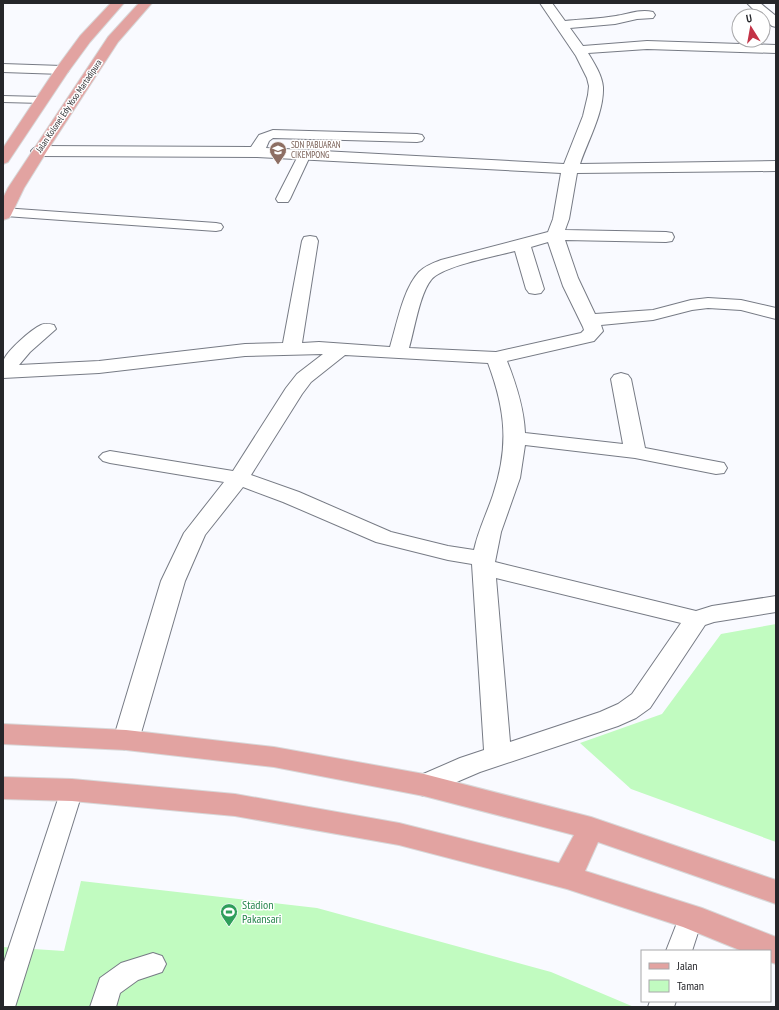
<svg xmlns="http://www.w3.org/2000/svg" width="779" height="1010" viewBox="0 0 779 1010" font-family="'PT Sans Narrow',sans-serif">
	<style>
		.green { fill: #c1fbc0 }
		.lines { fill: none; stroke-linecap: round; stroke-linejoin: round }
		.service-casing { stroke: #777b85; stroke-width: 2 }
		.minor-casing { stroke: #777b85; stroke-width: 2 }
		.primary-casing { stroke: #d8d8d9; stroke-width: 2 }
		.service { fill: #fff; fill-rule: evenodd }
		.minor { fill: #fff; fill-rule: evenodd }
		.primary { fill: #e2a3a1; fill-rule: evenodd }
		.labels { text-anchor: middle; stroke-width: 3; stroke-linejoin: round; paint-order: stroke }
		.far-street-label { font-size: 9px; fill: #25262a; stroke: #fff }
		.far-education-label { font-size: 9px; fill: #785e54; stroke: #fff; text-anchor: start }
		.near-leisure-label { font-size: 12px; fill: #27864d; stroke: #fff; text-anchor: start }
	</style>
	<rect width="100%" height="100%" fill="#f9faff"/>
	<!-- green -->
	<path class="green" d="M776,624V842L631,789L580,743L662,714L721,634Z
		M81,881L317,908L551,972L634,1007H3V947L64,951Z"/>
	<g class="lines">
		<!-- service casing -->
		<g class="service-casing">
			<path id="service" d="M3,96L42,97L46,98L48,100L46,102L42,103L3,102Z
				M305,150L309,151L311,154L290,199L288,202H278L276,199L299,154L301,151Z
				M3,208L216,223L221,224L223,227L221,230L216,231L5,216H3Z
				M72,781L80,784L83,790L16,1004L15,1007H3V965L61,790L64,784Z
				M691,907L700,910L703,917L692,951H666L682,910Z
				M153,953L162,956L166,964L162,972L138,980L120,993L116,1007H90L100,978L121,963Z
				M650,1001H676L674,1007H648Z"/>
		</g>
		<!-- minor casing -->
		<g class="minor-casing">
			<path id="minor" d="M540,3H552L565,21C582,19 599,19 616,16C629,14 640,9 653,12L655,15L653,18L637,19L615,24L570,28L583,46L647,41L776,45V53L647,49L588,53C594,63 602,75 603,87C604,113 588,140 580,164L776,161V171L577,173L569,219L565,230L666,232L672,233L674,237L672,241L666,242L565,240L578,278L595,314L653,310L691,300L708,298L741,300L776,308V319L741,310L708,308L692,310L653,320L601,325L603,331L594,341L507,361C516,384 524,408 525,433L623,444L611,379L614,375L621,373L628,375L631,379L645,448L724,463L727,468L724,473L716,474L635,458L525,445L520,478L501,532L495,562L696,611L712,606L776,596V612L714,622L705,625L650,708L636,718L618,726L480,772L424,796L414,792L410,785L414,778L460,758L484,750L472,564L448,560L376,542L283,502L243,487L205,535L185,581L139,740L135,747L126,750L117,747L113,740L161,581L184,533L224,482L110,463L103,461L99,457L103,453L110,451L233,471L286,388L297,374L323,354L245,356L99,373L3,378C3,373 2,367 3,362C5,352 32,329 41,325C46,323 49,324 54,325L56,329L30,352L19,365L99,361L245,344L283,343L302,241L304,237L310,236L316,237L318,241L302,343L319,342L390,347C397,324 403,289 419,272C425,266 433,263 441,260L548,232L553,219L561,173L257,157L39,156L34,154L31,151L34,148L39,146L251,147L259,135L273,130L417,134L422,135L424,138L422,141L417,142L273,138L269,141L266,148L564,164L583,116L588,95L589,86L587,78L576,56ZM548,242L563,286L583,327L584,330L581,333L496,352L409,348C414,331 420,293 431,280C442,266 496,256 515,251L526,289L529,293L535,294L541,293L544,289L531,247ZM345,355L488,363C506,411 509,447 493,495C487,513 478,531 474,550L448,546L391,532L299,492L251,475L302,394L311,382ZM496,578L681,623L632,694L618,704L600,712L510,742Z
				M747,3H760L776,16V27L772,26L763,18V16H760Z
				M3,64L62,66L67,67L69,70L67,73L62,74L3,72Z"/>
		</g>
		<!-- primary casing -->
		<g class="primary-casing">
			<path id="primary" d="M111,3H124L90,42L68,72L8,162L3,164V148L55,70L80,36Z
				M139,3H152L118,42L47,151L24,188L11,215L9,218L3,220V198L8,188L108,37Z
				M3,724L126,730L274,747L424,774L591,817L776,880V904L598,842L585,871L702,908L776,937V964L770,962V951H742L683,927L567,889L399,845L235,816L72,801L3,799V777L72,779L235,794L399,823L559,863L574,835L424,796L274,767L126,750L3,744Z"/>
		</g>
		<!-- service -->
		<use href="#service" class="service"/>
		<!-- minor -->
		<use href="#minor" class="minor"/>
		<!-- primary -->
		<use href="#primary" class="primary"/>
	</g>
	<!-- icons -->
	<defs>
		<g id="school-pin" transform="scale(0.9)"><path d="M0 17L-7.5 6A9.5 9.5 0 1 1 7.5 6Z" fill="#8d6e63" stroke="#fff"/><path d="M0-5L7-2L0 1L-7-2ZM-4 1L0 2.5L4 1V4Q0 6-4 4Z" fill="#fff"/></g>
		<g id="stadium-pin" transform="scale(0.9)"><path d="M0 17L-7.5 6A9.5 9.5 0 1 1 7.5 6Z" fill="#2e9e5b" stroke="#fff"/><path d="M0-5a6.5 5 0 1 0 0 10a6.5 5 0 1 0 0-10ZM-3.5-1.8h7v3.6h-7Z" fill="#fff"/></g>
	</defs>
	<g fill-rule="evenodd">
		<use href="#school-pin" x="278" y="150"/>
		<use href="#stadium-pin" x="229" y="912"/>
	</g>
	<g class="labels">
		<!-- far-street labels -->
		<g class="far-street-label">
			<text transform="translate(69 106) rotate(-56)" y="3">Jalan Kolonel Edy Yoso Martadipura</text>
		</g>
		<!-- far-education labels -->
		<g class="far-education-label">
			<text x="291" y="148">SDN PABUARAN<tspan x="291" dy="10">CIKEMPONG</tspan></text>
		</g>
		<!-- near-leisure labels -->
		<g class="near-leisure-label">
			<text x="242" y="909">Stadion<tspan x="242" dy="14">Pakansari</tspan></text>
		</g>
	</g>
	<!-- border -->
	<rect width="779" height="1010" fill="none" stroke="#25262a" stroke-width="8"/>
	<!-- legend -->
	<rect x="641" y="950" width="130" height="52" fill="#ffffff" stroke="#a8a8aa"/>
	<rect x="649" y="963" width="20" height="6" fill="#e2a3a1" stroke="#a8a8aa"/>
	<text x="677" y="970" font-size="12" fill="#25262a">Jalan</text>
	<rect x="649" y="980" width="20" height="12" fill="#c1fbc0" stroke="#a8a8aa"/>
	<text x="677" y="990" font-size="12" fill="#25262a">Taman</text>
	<!-- north arrow -->
	<g transform="translate(751 28) rotate(349)"><circle r="19" fill="#ffffff" stroke="#a8a8aa"/>
	<path d="M0-3L7 15L0 10L-7 15Z" fill="#c33347"/>
	<text y="-6" font-size="11" font-weight="bold" text-anchor="middle" fill="#25262a">U</text>
	</g>
</svg>
